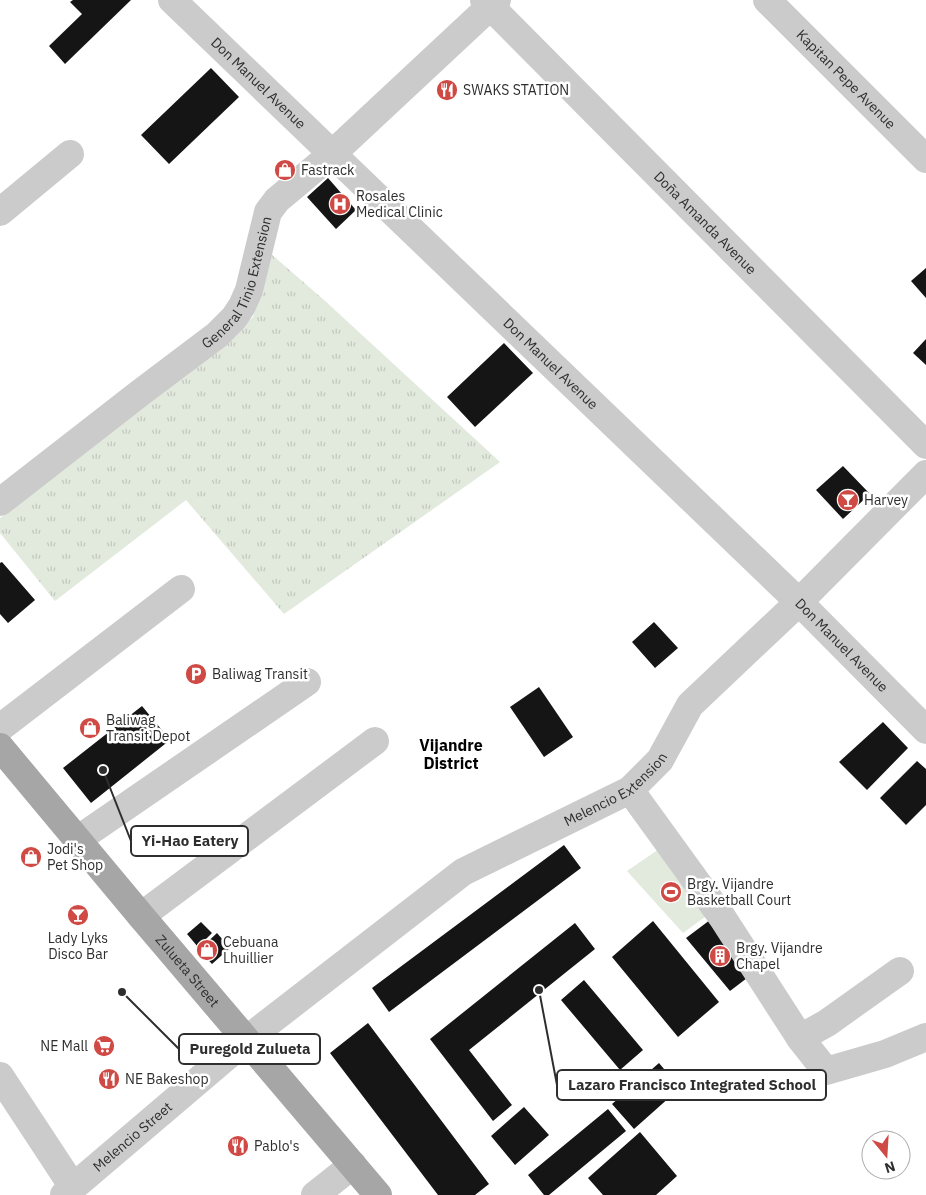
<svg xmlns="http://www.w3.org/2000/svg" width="926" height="1195" viewBox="0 0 926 1195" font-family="'IBM Plex Sans',sans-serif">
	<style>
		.grass { fill: url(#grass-tufts) }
		.pitch { fill: #e2e9dd }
		.building { fill: #151515 }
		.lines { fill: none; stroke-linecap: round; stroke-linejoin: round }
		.minor { stroke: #cbcbcb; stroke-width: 28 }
		.major { stroke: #a6a6a6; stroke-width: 28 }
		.labels { text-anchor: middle; stroke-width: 5; stroke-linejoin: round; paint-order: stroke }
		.street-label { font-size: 14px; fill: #2e2e2e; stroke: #fff }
		.poi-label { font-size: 14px; fill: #2e2e2e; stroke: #fff; text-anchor: start }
		.quarter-label { font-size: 16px; font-weight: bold; fill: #000; stroke: #fff }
		.leader { fill: none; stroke: #2e2e2e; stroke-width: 2 }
		.callout-dot { fill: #2e2e2e; stroke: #fff; stroke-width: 2 }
		.callout { fill: #fff; stroke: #2e2e2e; stroke-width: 2 }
		.callout-label { font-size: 15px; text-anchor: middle; font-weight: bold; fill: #2e2e2e }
	</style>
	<defs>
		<pattern id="grass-tufts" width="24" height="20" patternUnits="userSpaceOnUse" patternTransform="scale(1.25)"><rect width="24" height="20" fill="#e2e9dd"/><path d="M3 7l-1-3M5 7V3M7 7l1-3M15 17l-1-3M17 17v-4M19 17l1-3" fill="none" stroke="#c2c8be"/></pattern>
	</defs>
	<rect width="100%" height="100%" fill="#fff"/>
	<!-- grass -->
	<path class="grass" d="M271,254L324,300L500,462L284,614L186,500L55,601L0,533V518L253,317Z"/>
	<!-- pitch -->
	<path class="pitch" d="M665,845L709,914L683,933L627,871Z"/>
	<!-- building -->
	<path class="building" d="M73,0H131L65,64L49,46L82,14L70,2Z
		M211,68L239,97L169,164L141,135Z
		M328,178L356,210L336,229L307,197Z
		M926,268V298L911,281Z
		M926,339V365L913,353Z
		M504,343L533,373L475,427L447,397Z
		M843,466L870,494L843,519L816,490Z
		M2,562L35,600L8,623L0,614V563Z
		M654,622L678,648L655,668L632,642Z
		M539,687L573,737L544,757L510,707Z
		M142,706L170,740L91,803L63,768Z
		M883,722L908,748L867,790L839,762Z
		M917,761L926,769V805L906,825L880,798Z
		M564,845L581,868L389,1012L372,988Z
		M714,917L751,975L730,991L686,938Z
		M653,921L719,1002L678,1037L612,957Z
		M201,922L212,933L198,947L187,934Z
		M575,923L595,949L469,1050L512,1105L493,1121L430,1039Z
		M217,933L230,948L212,964L199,950Z
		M584,980L643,1050L620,1070L561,1000Z
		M368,1023L489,1184L475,1195H438L330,1053Z
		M659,1063L680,1088L634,1129L612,1104Z
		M524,1107L549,1135L515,1165L491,1136Z
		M608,1109L626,1131L549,1195H544L528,1175Z
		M640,1132L677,1176L656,1195H603L588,1178Z"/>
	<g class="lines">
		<!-- minor -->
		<g class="minor">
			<path id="s1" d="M172,0L799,602L926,730"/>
			<path id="s2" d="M484,0L926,445"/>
			<path id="s3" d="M767,0L926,159"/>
			<path d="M0,212L70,154"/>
			<path id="s4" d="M0,502L140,393L217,335L234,318L242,306L249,290L268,212L277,200L332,154L497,0"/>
			<path d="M0,728L181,589"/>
			<path d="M630,790L722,917L800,1038L826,1071L885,1054L926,1037"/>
			<path d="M77,840L307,682"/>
			<path d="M141,916L375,741"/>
			<path d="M800,1038L827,1023L900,971"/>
			<path d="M0,1076L73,1187"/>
			<path id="s5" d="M64,1195L246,1040L463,872L630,790L660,760L690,705L799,602L926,474"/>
			<path d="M315,1195L353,1165"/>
		</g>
		<!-- major -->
		<path class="major" id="s6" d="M0,747L141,916L378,1195"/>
	</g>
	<!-- icons -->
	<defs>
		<g id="restaurant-disc" transform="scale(1.125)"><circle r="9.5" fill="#d04a45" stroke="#fff"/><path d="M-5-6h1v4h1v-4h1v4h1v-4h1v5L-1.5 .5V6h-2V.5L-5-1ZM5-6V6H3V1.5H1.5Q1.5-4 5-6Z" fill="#fff"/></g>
		<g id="shop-disc" transform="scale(1.125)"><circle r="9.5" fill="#d04a45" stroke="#fff"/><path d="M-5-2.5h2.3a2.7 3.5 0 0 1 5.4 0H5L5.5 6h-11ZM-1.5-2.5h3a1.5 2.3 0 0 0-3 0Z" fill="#fff"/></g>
		<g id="hospital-disc" transform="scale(1.125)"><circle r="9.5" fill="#d04a45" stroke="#fff"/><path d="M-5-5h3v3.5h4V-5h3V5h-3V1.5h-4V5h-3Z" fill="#fff"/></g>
		<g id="bar-disc" transform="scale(1.125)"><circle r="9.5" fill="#d04a45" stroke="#fff"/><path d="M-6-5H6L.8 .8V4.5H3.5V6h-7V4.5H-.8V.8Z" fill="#fff"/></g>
		<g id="parking-disc" transform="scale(1.125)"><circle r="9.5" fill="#d04a45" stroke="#fff"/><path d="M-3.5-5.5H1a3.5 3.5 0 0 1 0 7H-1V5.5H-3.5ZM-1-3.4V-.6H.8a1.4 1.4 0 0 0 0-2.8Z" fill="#fff"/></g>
		<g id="stadium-disc" transform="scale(1.125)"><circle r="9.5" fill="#d04a45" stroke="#fff"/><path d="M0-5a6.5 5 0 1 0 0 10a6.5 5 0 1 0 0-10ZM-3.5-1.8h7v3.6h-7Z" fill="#fff"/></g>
		<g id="building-disc" transform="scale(1.125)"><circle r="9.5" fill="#d04a45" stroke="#fff"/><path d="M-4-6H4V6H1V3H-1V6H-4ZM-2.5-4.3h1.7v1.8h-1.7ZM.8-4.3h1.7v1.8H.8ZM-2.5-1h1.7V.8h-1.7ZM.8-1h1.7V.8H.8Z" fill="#fff"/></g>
		<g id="supermarket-disc" transform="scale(1.125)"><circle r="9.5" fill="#d04a45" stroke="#fff"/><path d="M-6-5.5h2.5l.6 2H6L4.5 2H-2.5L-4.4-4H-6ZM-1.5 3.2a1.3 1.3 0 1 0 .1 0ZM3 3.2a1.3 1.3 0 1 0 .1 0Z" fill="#fff"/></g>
	</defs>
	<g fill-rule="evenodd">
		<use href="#restaurant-disc" x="447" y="90"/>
		<use href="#shop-disc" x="285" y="170"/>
		<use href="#hospital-disc" x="340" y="204"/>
		<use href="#bar-disc" x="848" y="500"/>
		<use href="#parking-disc" x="196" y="674"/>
		<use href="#shop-disc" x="90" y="728"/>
		<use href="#shop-disc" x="31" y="857"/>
		<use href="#stadium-disc" x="671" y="892"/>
		<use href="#bar-disc" x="78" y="915"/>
		<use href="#shop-disc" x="207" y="950"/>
		<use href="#building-disc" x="720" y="956"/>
		<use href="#supermarket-disc" x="104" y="1046"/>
		<use href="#restaurant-disc" x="109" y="1079"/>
		<use href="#restaurant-disc" x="238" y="1146"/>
	</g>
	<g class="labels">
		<!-- street labels -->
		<g class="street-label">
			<text dy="5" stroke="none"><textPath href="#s3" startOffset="112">Kapitan Pepe Avenue</textPath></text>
			<text dy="5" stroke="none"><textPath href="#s1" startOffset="120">Don Manuel Avenue</textPath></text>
			<text dy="5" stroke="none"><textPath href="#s2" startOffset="314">Doña Amanda Avenue</textPath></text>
			<text dy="5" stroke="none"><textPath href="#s4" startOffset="331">General Tinio Extension</textPath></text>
			<text dy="5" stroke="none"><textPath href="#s1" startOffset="525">Don Manuel Avenue</textPath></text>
			<text dy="5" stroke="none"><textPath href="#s1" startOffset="930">Don Manuel Avenue</textPath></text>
			<text dy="5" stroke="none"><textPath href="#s5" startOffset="688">Melencio Extension</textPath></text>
			<text dy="5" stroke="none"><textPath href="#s6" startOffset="292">Zulueta Street</textPath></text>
			<text dy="5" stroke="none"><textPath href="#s5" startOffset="90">Melencio Street</textPath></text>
		</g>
		<!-- poi labels -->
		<g class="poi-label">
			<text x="463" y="95">SWAKS STATION</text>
			<text x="301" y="175">Fastrack</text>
			<text x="356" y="201">Rosales<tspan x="356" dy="16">Medical Clinic</tspan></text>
			<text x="864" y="505">Harvey</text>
			<text x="212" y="679">Baliwag Transit</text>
			<text x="106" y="725">Baliwag<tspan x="106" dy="16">Transit Depot</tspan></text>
			<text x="47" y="854">Jodi's<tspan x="47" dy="16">Pet Shop</tspan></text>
			<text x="687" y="889">Brgy. Vijandre<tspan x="687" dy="16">Basketball Court</tspan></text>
			<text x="78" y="943" text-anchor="middle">Lady Lyks<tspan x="78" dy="16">Disco Bar</tspan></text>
			<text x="223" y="947">Cebuana<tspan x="223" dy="16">Lhuillier</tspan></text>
			<text x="736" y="953">Brgy. Vijandre<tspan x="736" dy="16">Chapel</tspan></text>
			<text x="88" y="1051" text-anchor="end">NE Mall</text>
			<text x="125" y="1084">NE Bakeshop</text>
			<text x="254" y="1151">Pablo's</text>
		</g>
		<!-- quarter labels -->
		<g class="quarter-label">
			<text x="451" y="751">Vijandre<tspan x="451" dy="18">District</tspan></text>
		</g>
	</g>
	<!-- callouts -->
	<path class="leader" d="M103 770L131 841M122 992L179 1049M539 990L557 1085"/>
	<g class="callout-dot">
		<circle cx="103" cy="770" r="5"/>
		<circle cx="122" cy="992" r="5"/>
		<circle cx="539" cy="990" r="5"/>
	</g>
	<g class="callout">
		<rect x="131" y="826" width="117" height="30" rx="5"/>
		<rect x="179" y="1034" width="141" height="30" rx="5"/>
		<rect x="557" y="1070" width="269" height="30" rx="5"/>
	</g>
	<g class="callout-label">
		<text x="190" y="846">Yi-Hao Eatery</text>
		<text x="250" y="1054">Puregold Zulueta</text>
		<text x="692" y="1090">Lazaro Francisco Integrated School</text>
	</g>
	<!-- north arrow -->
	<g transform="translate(886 1155) rotate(162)"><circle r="24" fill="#ffffff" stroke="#ababab"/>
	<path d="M0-4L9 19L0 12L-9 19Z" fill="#d04a45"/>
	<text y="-8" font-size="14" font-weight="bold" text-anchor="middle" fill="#2e2e2e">N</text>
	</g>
</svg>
